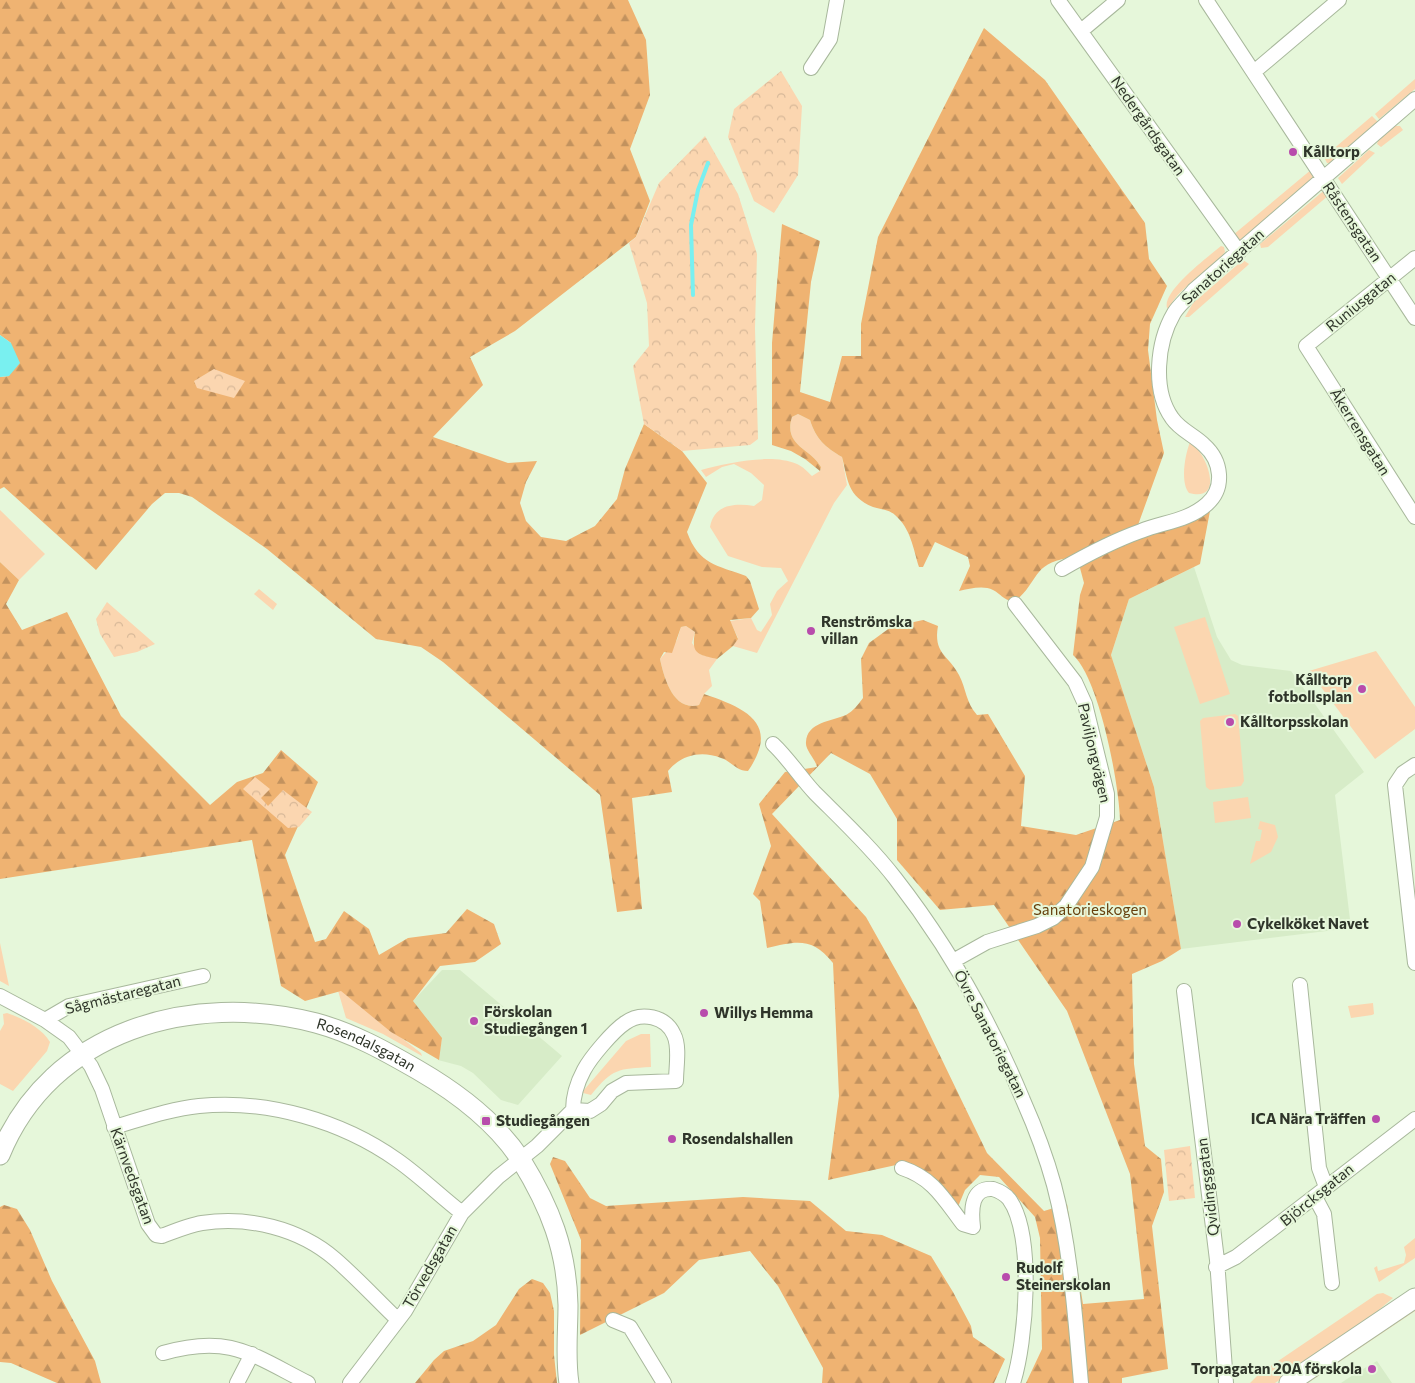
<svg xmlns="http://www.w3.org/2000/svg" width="1415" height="1383" viewBox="0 0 1415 1383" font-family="Commissioner,sans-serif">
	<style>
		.built { fill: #d7ecc8 }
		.green { fill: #fbd6b0 }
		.forest { fill: url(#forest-firs); fill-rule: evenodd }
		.park { fill: url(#park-crowns) }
		.water { fill: #79f0f0 }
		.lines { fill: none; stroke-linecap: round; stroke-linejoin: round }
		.stream { stroke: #79f0f0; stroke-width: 4 }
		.street-casing { stroke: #a8b89c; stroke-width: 16 }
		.secondary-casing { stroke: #a8b89c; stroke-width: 21 }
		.street { stroke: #fff; stroke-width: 14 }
		.secondary { stroke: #fff; stroke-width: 19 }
		.poi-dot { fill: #b84cac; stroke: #e6f7da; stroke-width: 2 }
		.labels { text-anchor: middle; stroke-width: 4; stroke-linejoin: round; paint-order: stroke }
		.street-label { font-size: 15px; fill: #2f352a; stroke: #e6f7da }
		.poi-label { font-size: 15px; font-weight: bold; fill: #2f352a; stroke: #e6f7da; text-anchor: start }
		.park-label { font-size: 15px; fill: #67400d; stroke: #e6f7da }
	</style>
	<defs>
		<pattern id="forest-firs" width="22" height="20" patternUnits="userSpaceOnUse" patternTransform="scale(1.25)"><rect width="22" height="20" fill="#efb372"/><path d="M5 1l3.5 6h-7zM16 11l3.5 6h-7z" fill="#c2925e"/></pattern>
		<pattern id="park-crowns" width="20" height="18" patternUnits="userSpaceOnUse" patternTransform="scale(1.25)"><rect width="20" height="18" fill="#fbd6b0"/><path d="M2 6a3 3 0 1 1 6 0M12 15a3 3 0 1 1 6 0" fill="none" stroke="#d7b898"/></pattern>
	</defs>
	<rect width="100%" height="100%" fill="#e6f7da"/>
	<!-- built -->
	<path class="built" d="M1194,567L1217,637L1231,660L1242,665L1291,671L1364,772L1335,795L1351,928L1181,949L1154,787L1111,655L1129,599Z
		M442,970H460L562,1056L518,1105L501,1100L473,1073L461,1066L438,1060L442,1039L412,1002Z
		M1377,1361L1392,1383H1341L1356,1373Z"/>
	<!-- green -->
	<path class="green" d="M1415,79V89L1379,119L1375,114Z
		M1372,116L1378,122L1330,163H1327L1324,157Z
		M1395,126H1400L1403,130L1381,147L1377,144L1378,141Z
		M1369,150L1375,153L1342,184L1338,178Z
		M1312,169L1315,176L1308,183L1243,239L1237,241L1233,235Z
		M1327,188L1329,195L1268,247L1261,248L1260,244Z
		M1221,246L1224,247L1225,252C1210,273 1181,284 1169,308H1167C1162,291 1208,257 1221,246Z
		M1243,260L1249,264L1247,266L1189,317H1185L1193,303Z
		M798,414L810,420C816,439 825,447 842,457L847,485L834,503L757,653L733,646L738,638L730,621L751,618L757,630L761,632L772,615L770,604L777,591L788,581L781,568L762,567L728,556L710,527C714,504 735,503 754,506L762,500L764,485L751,473L734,464L722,467L706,477L701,470C727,463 771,453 797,464C802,466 808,472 812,476L820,471L821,467C811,448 783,446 792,417Z
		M1190,442C1208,454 1225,503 1189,493C1180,482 1185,455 1190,442Z
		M0,510L45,554L19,580L0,562Z
		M259,589L277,604L273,610L254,594Z
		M1205,617L1230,694L1200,704L1174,627Z
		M686,626L695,632L692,643L700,654L717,659L709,670L712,686L704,694L699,705C673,712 664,677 660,659L677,640L681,627Z
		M1376,651L1415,707V729L1375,759L1309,671Z
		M1235,714L1238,716L1244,781L1241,786L1210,790L1206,787L1200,721L1203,718Z
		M1248,797L1251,818L1215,823L1213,802Z
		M1260,821L1275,825L1278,837L1271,852L1250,864L1256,841H1260L1262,830L1258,829Z
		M0,943L9,986L0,981Z
		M329,960L390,1029L421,1053L422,1056L383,1034L346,1018Z
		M1373,1003L1374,1014L1372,1015L1351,1018L1348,1006Z
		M7,1013C22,1018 42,1028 50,1042L47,1051L13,1091L0,1084V1031L4,1024L3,1014Z
		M641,1034H650L651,1067C618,1069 613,1068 591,1095L583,1093L584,1090L626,1041Z
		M1415,1238V1258L1379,1282L1374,1268L1377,1266L1378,1271L1404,1263L1406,1255L1404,1247Z
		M1383,1293L1393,1298L1368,1319L1275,1383H1250L1259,1374L1377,1294Z
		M1415,1308V1311L1308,1383H1302Z"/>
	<!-- forest -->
	<path class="forest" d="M0,0H628L646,40L650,95L630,149L650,201L636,237L515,331L470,357L483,385L433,437L508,463L537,461L526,482L520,503L526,521L541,537L566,541L595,526L617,499L625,469L644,424L682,451L707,483L687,532C699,565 717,565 746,576L750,581L759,609L751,618L730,620L738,639L733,646L717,659C697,654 691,654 695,632L686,626L681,627L672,653L664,652L660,659C664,677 673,712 699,705L704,694C745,708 781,723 748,771C736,771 731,761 721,758C701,750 681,755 668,771L672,792L632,798L642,909L617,912L600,795L443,662L421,647L376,639L267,549L192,497L179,493H165L152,504L96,570L4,487L0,489V377L9,376L11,343L0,335Z
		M984,28L1045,80L1145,223L1149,259L1167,286L1150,324L1148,350L1157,420L1164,453L1138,525L1152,532L1210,511L1200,564L1129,599L1111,655L1154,787L1181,949L1162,961L1132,974L1134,1064L1145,1146L1161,1159L1164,1192L1152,1226L1168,1369L1122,1378V1383H1026L1042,1349L1040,1238L1035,1217L999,1177L980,1175L965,1190L957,1209L905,1163L828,1180L839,1096L833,963C812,937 797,941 767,948L760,901L753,894L771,846L759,804L785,772L817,767C815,758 805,750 806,742C807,722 832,721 846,715C853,711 858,705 863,698L861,659L869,643L891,627L923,620L938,626C933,654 949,655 959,675C966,688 966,703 977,715L988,714L1025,776L1021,826L1076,835L1120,820C1119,783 1099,678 1073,655L1080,595L1084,583L1080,568L1068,558C1031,564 1039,583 1014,602C1002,599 1001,594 993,590C983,585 969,589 959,591L970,566L968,557L935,542L923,567H919C913,548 911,529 895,515C890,510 880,509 873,507C847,496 848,480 842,457C825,447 816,439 810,420L798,414L792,417C783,446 811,448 821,467L820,471L805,459L791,451L772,445V343L782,224L820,241L811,282L800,392L830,402L842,356H861V324L878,237ZM831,753L870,774L897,819V860L940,910L994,905L1067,1011L1130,1174L1144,1299L1083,1304L1067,1204L1044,1211L987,1153L917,1008L866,917L772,814Z
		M0,562L19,580L6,604L22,630L67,612L121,716L210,805L237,782L263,773L281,750L318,782L285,855L315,942L326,939L344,911L369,929L379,955L408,938L446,933L467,909L494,924L501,944L475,962L440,966L413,1001L442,1038L439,1060L391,1032L341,991L305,1001L281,986L252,840L0,879Z
		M553,1157L565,1161L590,1198L606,1206L743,1197L810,1201L846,1231L882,1235L931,1256L953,1292L971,1326L973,1337L1005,1359L994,1383H822L823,1368L778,1286L750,1251L699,1260L664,1293L580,1335L581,1240L550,1164Z
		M4,1205L17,1209L30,1230L52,1281L95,1361L101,1383H57L11,1363L0,1362V1207Z
		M532,1279L543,1283L550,1293L554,1311V1355L557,1383H415L434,1360L444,1351L473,1341L496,1325L519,1289Z"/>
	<!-- park -->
	<path class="park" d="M781,71L802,106L798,175L774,213L754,201L728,137L734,109Z
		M705,136L738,194L757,254L755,328L758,439L750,445L682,451L644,424L633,366L649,346L647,303L629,243L636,237L659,183Z
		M214,369L245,381L234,398L197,388L194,381Z
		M107,602L155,644L137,652L114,657L100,634L96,619Z
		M255,777L270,789L261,798L268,806L283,790L312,812L299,827L288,828L243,789Z
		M1190,1146L1195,1198L1169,1201L1164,1150Z"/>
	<!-- water -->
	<path class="water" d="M0,335L11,343L20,363L9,376L0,377Z"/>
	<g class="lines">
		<!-- stream -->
		<path class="stream" d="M693,295L691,225L698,190L708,163"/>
		<!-- street casing -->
		<g class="street-casing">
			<path id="street" d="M1058,0L1239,252
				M1206,0L1415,318
				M1081,31L1118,0
				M811,68L830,39L837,0
				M1255,71L1339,0
				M1415,258L1306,346L1415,517
				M1062,569C1088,554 1113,541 1141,531C1163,522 1188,521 1207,504C1225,488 1222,461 1204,445C1194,435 1180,430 1172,418C1152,390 1157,342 1174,313C1179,305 1188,298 1194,290L1415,99
				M773,744C789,759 800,777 815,793C842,820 871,847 895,878C948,946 990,1020 1023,1100C1035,1127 1046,1156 1054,1185C1071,1249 1075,1317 1081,1383
				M1415,765L1403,773L1395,785L1415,963
				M953,961L987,942L1037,926L1053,918L1066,906L1092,867L1107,817V794L1085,704L1075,682L1015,604
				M1300,985L1319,1168L1326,1187
				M1184,991L1217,1260L1226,1383
				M0,996L45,1020L69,1037L91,1066L102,1089L148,1224L156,1235L162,1236C175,1231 189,1225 202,1223C248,1216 299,1228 335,1259C357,1278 377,1300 398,1320
				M45,1020L69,1006L203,976
				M114,1127C142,1119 170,1109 199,1106C267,1099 342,1121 397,1160C420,1176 440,1196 462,1213
				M902,1168C933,1178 944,1199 963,1224L973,1227C971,1210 971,1187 993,1189C999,1191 1005,1194 1009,1199C1035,1234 1026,1343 1013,1383
				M1315,1197L1324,1214L1332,1283
				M1216,1267L1236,1257L1415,1119
				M613,1320L630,1327L664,1383
				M163,1353C229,1334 251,1354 308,1383
				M237,1383L252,1354
				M350,1383L405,1311L462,1213L498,1177L537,1146L573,1110L590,1111L601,1104L612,1091L626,1083L676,1081C676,1067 680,1047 674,1035C666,1016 641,1011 625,1023C613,1031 591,1057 584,1070C577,1083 573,1096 573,1110"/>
		</g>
		<!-- secondary casing -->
		<g class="secondary-casing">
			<g id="secondary">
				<path id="s1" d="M0,1155C51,1030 192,991 316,1023C353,1033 385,1051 418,1070C456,1092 496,1122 521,1160C550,1207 567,1250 568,1305C568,1331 565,1358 569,1383"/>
				<path d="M1289,1383L1415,1298"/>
			</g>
		</g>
		<!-- street -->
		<use href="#street" class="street"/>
		<!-- secondary -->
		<use href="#secondary" class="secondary"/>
	</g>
	<!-- markers -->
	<g class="poi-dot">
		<circle cx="1293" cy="152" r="5"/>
		<circle cx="811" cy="631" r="5"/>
		<circle cx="1362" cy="689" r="5"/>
		<circle cx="1230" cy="722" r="5"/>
		<circle cx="1237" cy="924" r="5"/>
		<circle cx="704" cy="1013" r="5"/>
		<circle cx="474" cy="1021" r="5"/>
		<circle cx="1376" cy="1119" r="5"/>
		<rect x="481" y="1116" width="10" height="10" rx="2.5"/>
		<circle cx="672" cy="1139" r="5"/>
		<circle cx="1006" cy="1277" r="5"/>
		<circle cx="1372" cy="1369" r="5"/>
	</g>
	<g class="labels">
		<!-- street labels -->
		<g class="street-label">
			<text transform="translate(1148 126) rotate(55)" y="5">Nedergårdsgatan</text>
			<text transform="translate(1352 222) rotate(56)" y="5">Råstensgatan</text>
			<text transform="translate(1223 267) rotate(-42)" y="5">Sanatoriegatan</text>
			<text transform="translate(1361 302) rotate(-39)" y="5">Runiusgatan</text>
			<text transform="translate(1360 432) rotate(58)" y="5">Åkerrensgatan</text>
			<text transform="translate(1094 753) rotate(77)" y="5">Paviljongvägen</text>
			<text transform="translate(123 995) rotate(-14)" y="5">Sågmästaregatan</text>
			<text transform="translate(990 1034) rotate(63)" y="5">Övre Sanatoriegatan</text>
			<text dy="5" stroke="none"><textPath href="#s1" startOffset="429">Rosendalsgatan</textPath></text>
			<text transform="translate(132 1176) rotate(70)" y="5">Kärnvedsgatan</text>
			<text transform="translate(1208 1187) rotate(-97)" y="5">Qvidingsgatan</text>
			<text transform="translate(1317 1195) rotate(-39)" y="5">Björcksgatan</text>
			<text transform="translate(430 1267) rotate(-60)" y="5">Törvedsgatan</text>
		</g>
		<!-- poi labels -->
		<g class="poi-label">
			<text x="1303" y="157">Kålltorp</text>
			<text x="821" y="627">Renströmska<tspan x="821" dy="17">villan</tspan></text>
			<text x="1352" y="685" text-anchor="end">Kålltorp<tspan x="1352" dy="17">fotbollsplan</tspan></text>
			<text x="1240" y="727">Kålltorpsskolan</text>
			<text x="1247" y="929">Cykelköket Navet</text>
			<text x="484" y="1017">Förskolan<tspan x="484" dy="17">Studiegången 1</tspan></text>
			<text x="714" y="1018">Willys Hemma</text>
			<text x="1366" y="1124" text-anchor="end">ICA Nära Träffen</text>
			<text x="496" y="1126">Studiegången</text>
			<text x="682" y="1144">Rosendalshallen</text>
			<text x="1016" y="1273">Rudolf<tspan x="1016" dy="17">Steinerskolan</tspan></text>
			<text x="1362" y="1374" text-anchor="end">Torpagatan 20A förskola</text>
		</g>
		<!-- park labels -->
		<g class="park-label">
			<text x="1090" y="915">Sanatorieskogen</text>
		</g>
	</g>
</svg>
